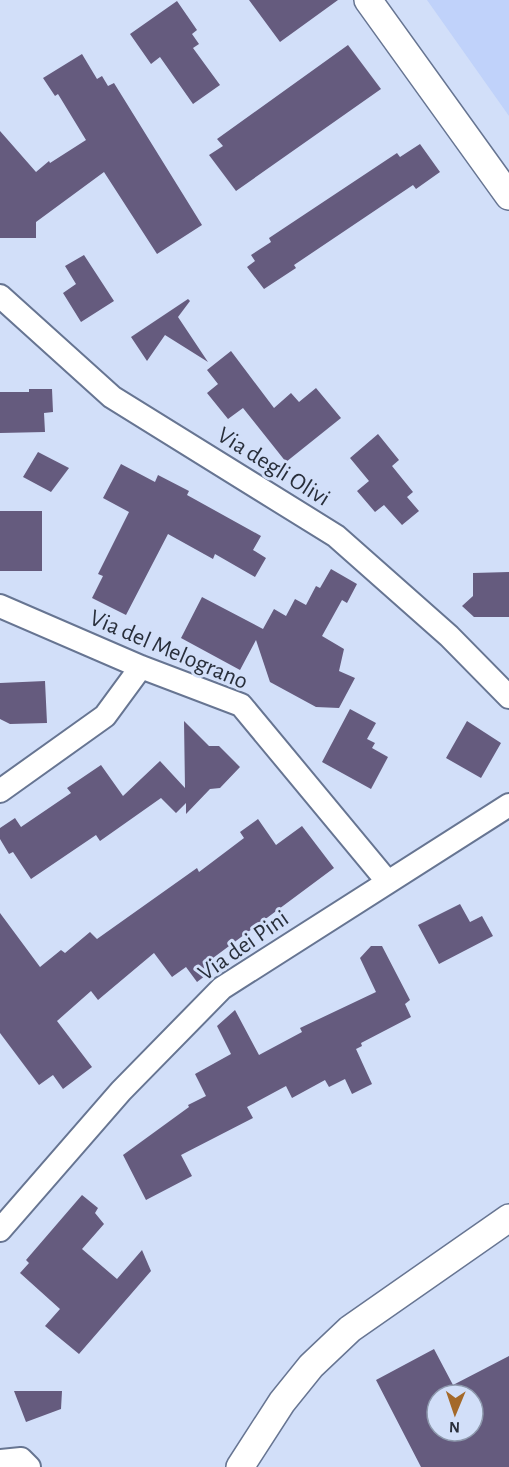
<svg xmlns="http://www.w3.org/2000/svg" width="509" height="1467" viewBox="0 0 509 1467" font-family="'Alegreya Sans',sans-serif">
	<style>
		.built { fill: #c0d2fa }
		.building { fill: #655b7e; fill-rule: evenodd }
		.lines { fill: none; stroke-linecap: round; stroke-linejoin: round }
		.minor-casing { stroke: #677592; stroke-width: 26 }
		.tertiary-casing { stroke: #677592; stroke-width: 30 }
		.minor { stroke: #fff; stroke-width: 22 }
		.tertiary { stroke: #fff; stroke-width: 27 }
		.labels { text-anchor: middle; stroke-width: 6; stroke-linejoin: round; paint-order: stroke }
		.street-label { font-size: 24px; fill: #292f3b; stroke: #d2dff9 }
	</style>
	<rect width="100%" height="100%" fill="#d2dff9"/>
	<!-- built -->
	<path class="built" d="M427,0H509V116Z"/>
	<!-- building -->
	<path class="building" d="M249,0H338L280,42Z
		M177,1L197,30L192,34L199,44L193,48L220,85L193,104L160,57L151,64L130,34Z
		M348,45L381,89L236,191L209,155L223,146L217,139Z
		M82,54L97,79L102,76L108,86L114,83L202,225L157,254L104,172L36,222V238H0V131L36,172L49,161L50,163L86,140L58,94L55,96L43,78Z
		M420,144L440,172L416,189L413,185L294,265L296,268L264,289L247,267L255,261L251,255L271,242L269,238L397,153L400,157Z
		M84,255L114,301L81,322L63,293L76,284L65,266Z
		M188,299L190,301L178,317L208,362L165,335L147,361L131,337Z
		M231,351L274,408L291,393L299,402L316,388L341,418L286,462L243,408L228,419L207,393L218,384L207,370Z
		M29,389H52L53,412L44,413L45,432L0,433V392H29Z
		M378,434L399,460L392,466L413,492L407,497L419,511L402,525L384,505L375,512L357,491L369,481L350,458Z
		M38,452L69,468L51,492L23,477Z
		M121,464L155,482L158,475L189,491L187,495L261,536L253,550L266,558L255,577L215,554L213,559L168,534L126,615L92,598L103,576L98,574L129,512L103,498Z
		M0,511H42V571H0Z
		M331,569L357,584L347,603L342,600L322,636L344,649L339,671L355,678L339,708L316,707L270,682L256,640L240,670L181,638L202,597L263,629L274,609L286,616L295,599L306,605L316,586L320,588Z
		M509,572V617H474L462,606L473,596V573Z
		M45,681L47,723L10,724L0,719V683Z
		M350,709L376,723L367,739L375,743L372,748L388,757L371,789L322,762Z
		M184,721L209,746H219L240,767L220,788L210,789L186,814V803L176,813L161,798L100,841L96,835L31,879L13,852L9,854L0,839V828L15,818L21,827L71,793L67,788L101,765L123,796L160,761L185,788Z
		M467,721L501,743L481,778L446,758Z
		M258,819L276,845L302,826L334,868L213,958L210,963L214,969L197,982L186,967L172,977L154,953L98,1000L91,991L57,1021L92,1067L63,1089L53,1075L39,1085L0,1033V913L40,967L61,950L65,953L90,932L97,939L197,868L199,872L244,838L240,832Z
		M460,904L470,922L482,916L493,936L439,964L418,925Z
		M371,946H382L410,1000L405,1004L411,1017L361,1043L362,1046L356,1049L372,1084L352,1094L345,1079L329,1087L325,1080L292,1098L286,1086L247,1107L253,1118L181,1155L192,1176L146,1200L123,1155L189,1107L188,1105L206,1096L195,1074L231,1054L217,1026L235,1010L259,1055L302,1032L300,1028L376,992L360,958Z
		M82,1195L98,1208L95,1213L104,1224L82,1249L117,1279L142,1250L151,1271L79,1354L45,1326L60,1309L20,1273L29,1263L26,1260Z
		M434,1349L453,1385L509,1356V1467H421L376,1380ZM437,1395H473V1431H437Z
		M14,1391H62L61,1409L26,1422Z"/>
	<g class="lines">
		<!-- minor casing -->
		<g class="minor-casing">
			<path id="minor" d="M0,296L112,397L336,536L449,636L509,697
				M0,606L141,667L241,705L387,881
				M0,791L105,716L141,667
				M0,1230L121,1091L222,988L509,805
				M0,1461L21,1459L29,1467"/>
		</g>
		<!-- tertiary casing -->
		<g class="tertiary-casing">
			<path id="tertiary" d="M368,0L509,196
				M240,1467L282,1402L311,1366L350,1329L509,1218"/>
		</g>
		<!-- minor -->
		<use href="#minor" class="minor"/>
		<!-- tertiary -->
		<use href="#tertiary" class="tertiary"/>
	</g>
	<g class="labels">
		<!-- street labels -->
		<g class="street-label">
			<text transform="translate(274 466) rotate(32)" y="8">Via degli Olivi</text>
			<text transform="translate(169 649) rotate(23)" y="8">Via del Melograno</text>
			<text transform="translate(243 945) rotate(-35)" y="8">Via dei Pini</text>
		</g>
	</g>
	<!-- north arrow -->
	<g transform="translate(455 1413) rotate(182)"><circle r="28" fill="#d2dff9" stroke="#8e99ad" stroke-width="1.5"/>
	<path d="M0-4.5L10 22L0 15L-10 22Z" fill="#a4692a"/>
	<text y="-9" font-size="16" font-weight="bold" text-anchor="middle" fill="#292f3b">N</text>
	</g>
</svg>
